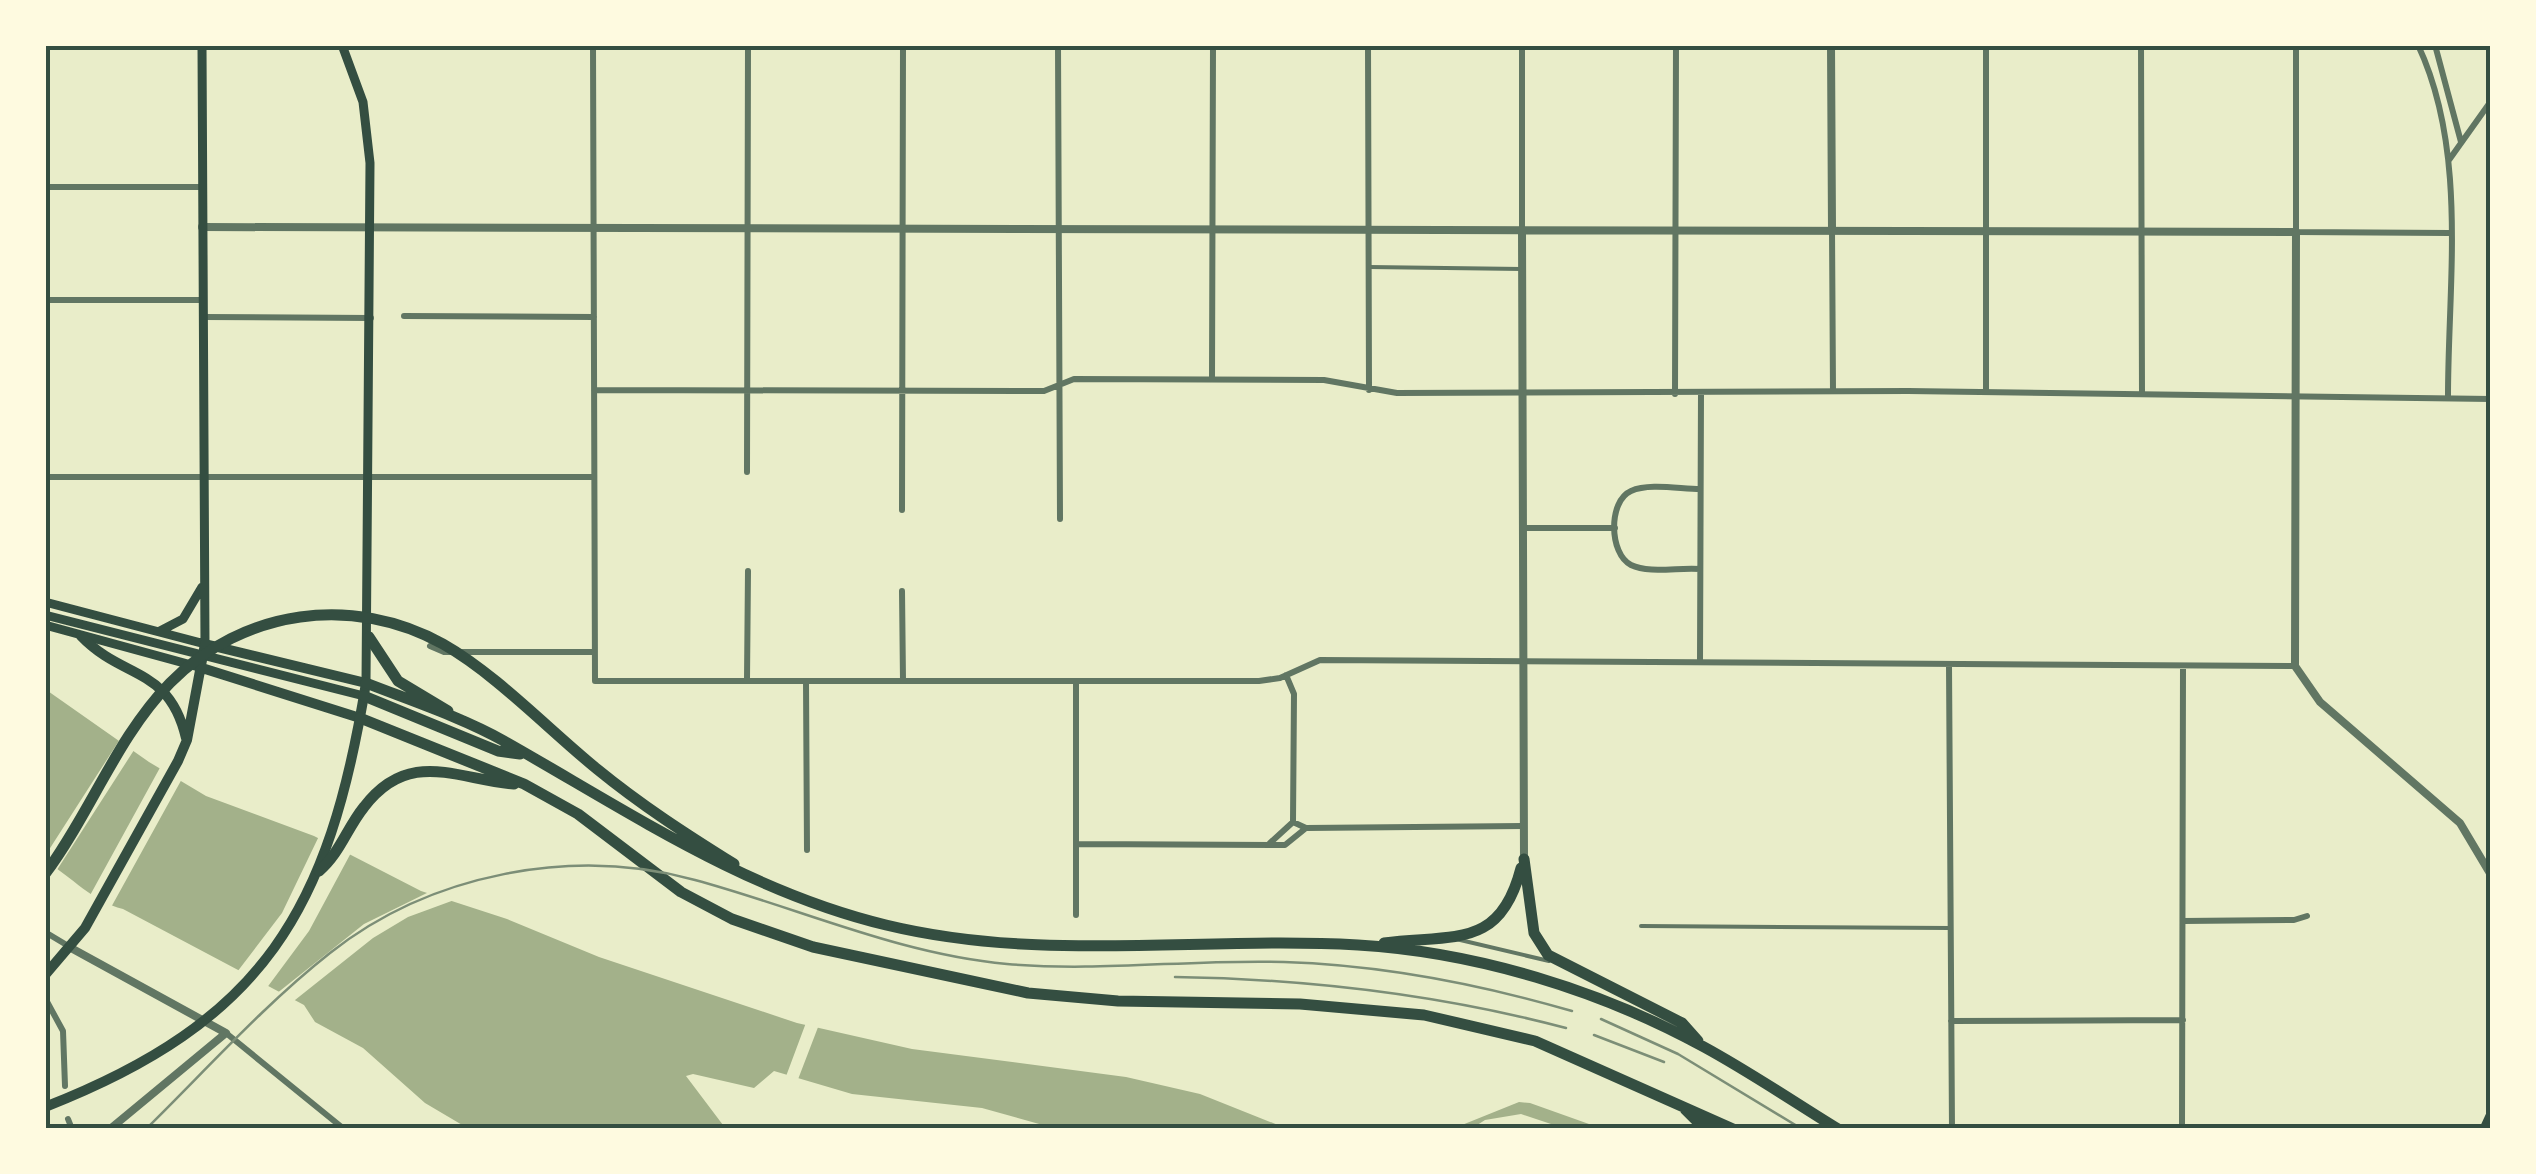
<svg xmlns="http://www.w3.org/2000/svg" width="2536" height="1174" viewBox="0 0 2536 1174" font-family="'Exo 2',sans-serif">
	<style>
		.water { fill: #a3b18a }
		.pier { fill: #e9edc9 }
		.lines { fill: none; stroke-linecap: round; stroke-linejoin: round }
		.service { stroke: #617663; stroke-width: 4 }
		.minor { stroke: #617663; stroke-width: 6 }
		.tertiary { stroke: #617663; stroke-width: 8 }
		.secondary { stroke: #344e41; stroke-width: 9 }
		.primary { stroke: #344e41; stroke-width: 10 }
		.trunk { stroke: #344e41; stroke-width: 11 }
		.tram { stroke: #7c8e77; stroke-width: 2.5 }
		.neatline { fill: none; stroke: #344e41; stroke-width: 4 }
	</style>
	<rect width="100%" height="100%" fill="#e9edc9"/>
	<!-- water -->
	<path class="water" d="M45,689L149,762L206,796L314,836L421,891L507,919L599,957L797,1023L912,1049L1126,1077L1200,1094L1288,1129H1057L982,1108L852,1094L774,1071L754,1088L693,1074L686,1076L726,1129H469L425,1103L363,1048L315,1022L304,1005L123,909C93,902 72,877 45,861Z
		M1519,1102L1530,1103L1603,1129H1566L1521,1114L1485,1120L1471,1129H1452Z"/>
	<!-- pier -->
	<path class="pier" d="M122,736L136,747L55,873L45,867V856Z
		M162,764L183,777L109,911L98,908L88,899Z
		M320,834L352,851L309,931L266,989L234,976L282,913Z
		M433,890L457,899L408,917L373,938L290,1004L276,994L364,924Z
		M807,1020L820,1022L797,1082L785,1079Z"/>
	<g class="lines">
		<!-- service -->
		<path class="service" d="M1369,267L1522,269
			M1641,926L1950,928
			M1456,939L1549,961"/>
		<!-- minor -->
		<path class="minor" d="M593,45L595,681H1259L1280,678L1320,660L2295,666
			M1058,45L1060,519
			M1368,45L1369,390
			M2141,45L2142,393
			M2296,45V232L2449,233
			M2418,45C2468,151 2448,283 2448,396
			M2435,45L2461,142
			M2449,160L2491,101
			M45,187H202
			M1522,230V45
			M1832,230L1833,391
			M45,300H202
			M404,316L594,317
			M203,317L371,318
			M1212,379L1213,45
			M594,390L1044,391L1074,379L1324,380L1397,393L1908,391L2491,399
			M1986,391V45
			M1675,394L1676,45
			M747,472L748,45
			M45,477H593
			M902,510L903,45
			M1523,528H1615
			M1700,569C1680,567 1649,574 1631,565C1609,554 1608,501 1631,491C1649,483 1680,489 1700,489
			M902,591L903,681
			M430,646L444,652H592
			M1700,662L1701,393
			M1949,665L1952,1129
			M1286,675L1294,694L1293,822
			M747,679L748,571
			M806,681L807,850
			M1270,843L1293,822L1306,828L1523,826
			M1077,844L1285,845L1306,828
			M1076,915V681
			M2183,921L2294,920L2307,916
			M45,932L70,947
			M45,998L63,1031L65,1086
			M1951,1021L2183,1020
			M226,1033L344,1129
			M68,1119L72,1129
			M2182,1129L2183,667"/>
		<!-- tertiary -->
		<path class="tertiary" d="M1831,45L1832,230
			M202,227L2296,232L2295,666L2320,702L2460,823L2491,875
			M1522,230L1524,859
			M71,948L226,1033L110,1129"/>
		<!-- secondary -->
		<path class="secondary" d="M342,45L363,102L370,163L366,683
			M45,602L205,644L202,45
			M45,615L364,696
			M45,625L195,666
			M160,631L183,619L202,587"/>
		<!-- primary -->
		<path class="primary" d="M81,636C123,680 169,666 186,738
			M202,668L360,718
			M45,975L85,928L178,761L187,740L205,644L366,683C329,910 265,1021 45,1107"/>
		<!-- trunk -->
		<path class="trunk" d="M369,637L398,681L448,711
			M366,683C412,701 461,717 504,741C628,811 745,891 886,925C1043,963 1199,936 1358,945C1476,952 1600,990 1704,1047C1750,1072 1794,1102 1838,1129
			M364,696L498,751L520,754
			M360,718L524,784L578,814L681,892L732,919L813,947L1028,993L1118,1001L1300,1004L1424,1015L1535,1041L1733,1129
			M1524,859L1534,933L1548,955L1682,1023L1698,1041
			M319,871C340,853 347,828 364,807C409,748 456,779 514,784
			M45,874C90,814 117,737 170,683C243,609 353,594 443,644C496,674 549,730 597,769C641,805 686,834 734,864
			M1384,943C1453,934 1500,950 1521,868
			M1685,1109L1705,1129
			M2485,1129L2491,1116"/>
		<!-- tram -->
		<path class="tram" d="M1175,977C1308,979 1437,994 1566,1028
			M1601,1019L1678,1054L1802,1129
			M1594,1035L1664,1062
			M146,1129C206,1070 264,1005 330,953C430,874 572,846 695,880C799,908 898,954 1007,964C1099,972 1191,959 1284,962C1381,965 1479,984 1572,1011"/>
	</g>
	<!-- border -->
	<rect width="2536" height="1174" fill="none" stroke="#fefae0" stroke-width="95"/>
	<rect x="48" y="48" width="2440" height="1078" class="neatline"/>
</svg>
